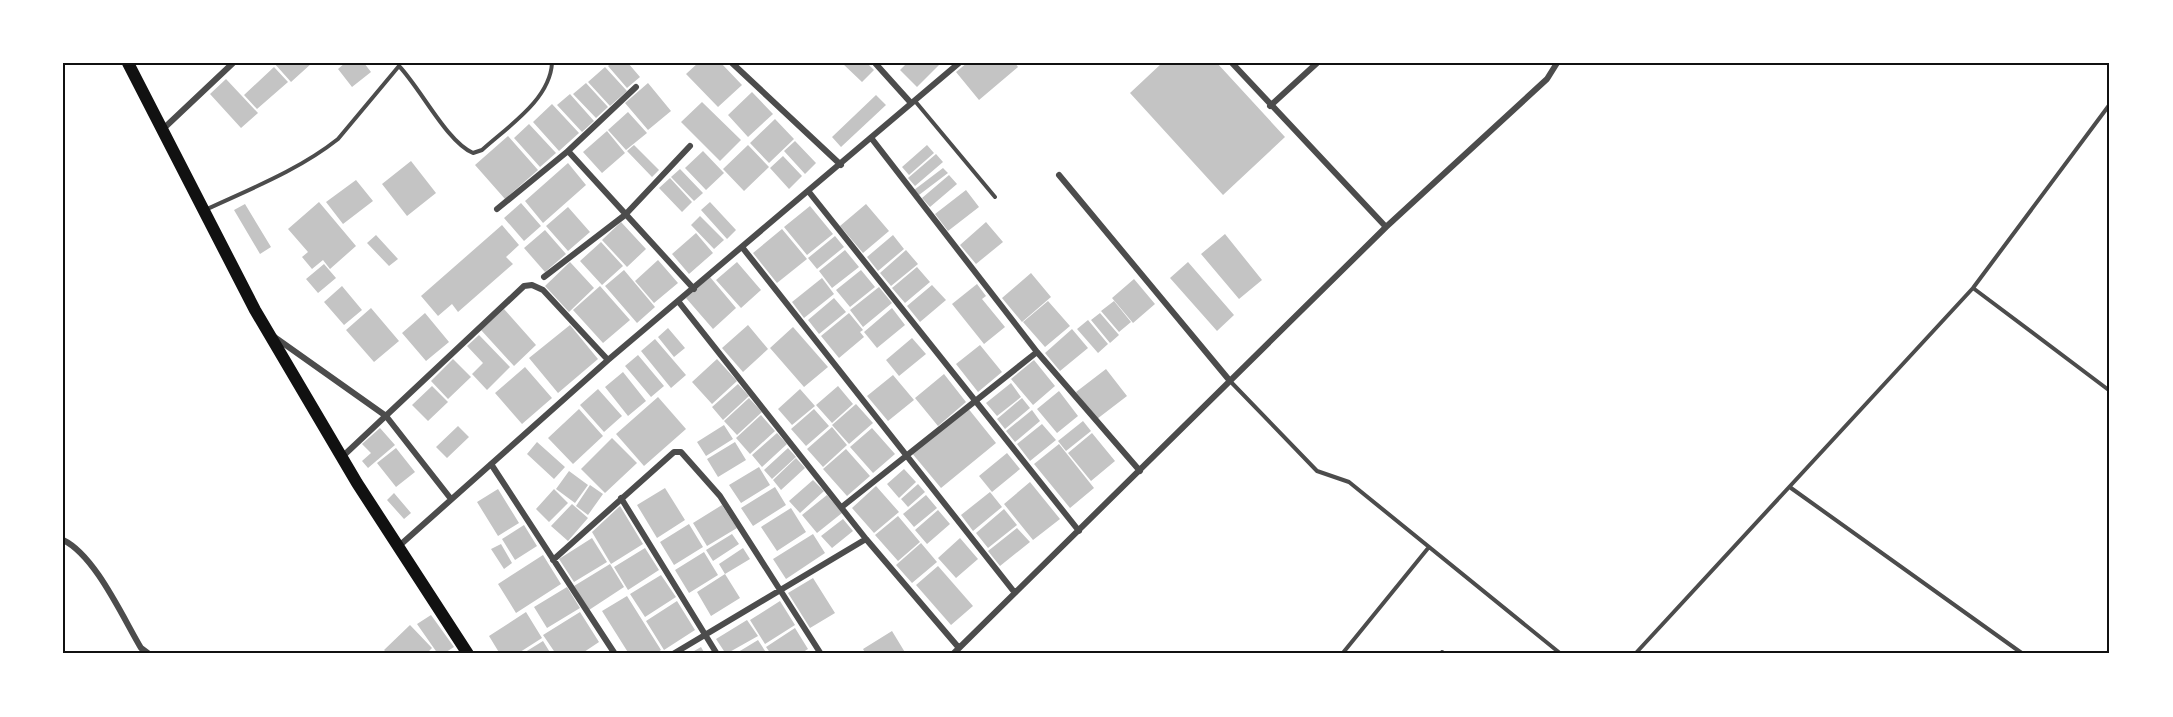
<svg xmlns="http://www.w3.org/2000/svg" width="2173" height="717" viewBox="0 0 2173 717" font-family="'Source Sans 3',sans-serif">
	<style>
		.building { fill: #c4c4c4 }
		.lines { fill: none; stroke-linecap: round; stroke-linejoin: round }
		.service { stroke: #4c4c4c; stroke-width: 4 }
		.minor { stroke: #4c4c4c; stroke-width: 6 }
		.trunk { stroke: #111; stroke-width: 12 }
		.neatline { fill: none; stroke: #111; stroke-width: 2 }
	</style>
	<rect width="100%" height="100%" fill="#fff"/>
	<!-- building -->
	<path class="building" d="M274,63H312L291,82Z
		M345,63H364L371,72L352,87L338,69Z
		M611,63H628L640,77L627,88L608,66Z
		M698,63H721L742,85L718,107L686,74Z
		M842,63H867L874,70L862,82Z
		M907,63H941L917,87L900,70Z
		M967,63H1015L1018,67L979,100L956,72Z
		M1162,63H1217L1285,137L1223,195L1130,93Z
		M274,67L288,82L257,109L244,95Z
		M605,67L627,91L610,106L588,82Z
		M226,79L258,113L241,128L210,94Z
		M586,83L608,107L596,118L573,94Z
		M648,83L671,111L648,130L625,103Z
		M752,92L773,114L748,137L728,115Z
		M570,94L594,121L582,132L557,105Z
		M876,95L886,105L841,147L832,137Z
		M702,102L741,140L720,161L681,122Z
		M552,104L579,133L559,151L533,122Z
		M628,112L647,133L626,150L608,130Z
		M775,119L794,139L769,163L750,143Z
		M529,124L556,153L540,167L514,138Z
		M607,131L625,153L602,173L583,152Z
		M508,136L538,170L505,199L475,165Z
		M795,141L816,163L805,174L784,151Z
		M634,145L659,170L652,177L627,151Z
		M748,145L769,167L744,191L723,169Z
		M927,145L934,153L909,175L902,167Z
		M703,151L724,173L706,190L685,168Z
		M936,154L943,162L915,186L908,178Z
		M783,156L802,176L789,189L770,168Z
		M411,161L436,193L407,216L382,184Z
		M568,163L586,185L543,223L525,201Z
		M943,168L948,173L919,195L914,190Z
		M680,169L703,193L694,201L671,177Z
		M949,175L957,184L930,207L922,198Z
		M670,178L692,202L682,212L659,188Z
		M356,180L373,201L343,224L326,202Z
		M966,190L979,207L948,231L935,214Z
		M319,202L356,246L330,269L323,260L312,269L302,257L308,252L288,229Z
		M710,202L736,230L727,239L701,210Z
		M521,203L541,226L524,241L504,218Z
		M245,204L271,247L260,254L234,210Z
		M866,204L889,231L863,253L840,226Z
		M810,206L833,234L807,255L784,227Z
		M568,207L590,232L568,251L546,226Z
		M700,216L724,240L714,249L691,225Z
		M621,222L646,249L627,267L602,240Z
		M986,222L1003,242L976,264L960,245Z
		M502,225L519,245L506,257L513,264L458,312L452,304L438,316L421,296Z
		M782,229L807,259L777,283L753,253Z
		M545,230L566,254L545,272L524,248Z
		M696,233L713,253L689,274L672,254Z
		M1225,234L1262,280L1239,299L1201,254Z
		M376,235L398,259L389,266L367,243Z
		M893,235L904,249L878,271L867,257Z
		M835,236L844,247L817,269L808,258Z
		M601,242L623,266L602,285L580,261Z
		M845,250L859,267L832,288L819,271Z
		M906,250L918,264L891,286L880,273Z
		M658,260L678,283L654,303L635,281Z
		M570,262L594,288L569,312L545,286Z
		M737,262L761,290L741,308L716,280Z
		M1188,262L1234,315L1217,331L1170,278Z
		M324,264L336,278L318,293L306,279Z
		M917,267L930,282L905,303L892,288Z
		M624,270L655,307L637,323L605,286Z
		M861,270L875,287L850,307L836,290Z
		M1031,273L1051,297L1022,322L1002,298Z
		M710,277L736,308L713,329L686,298Z
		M822,278L834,294L804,318L792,302Z
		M1134,279L1155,304L1133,323L1112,298Z
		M977,284L986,296L982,299L1005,327L984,344L952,304Z
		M932,285L946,300L920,322L907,306Z
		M342,286L362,310L344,325L324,302Z
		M600,286L630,320L603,343L573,310Z
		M879,287L892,303L863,327L850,310Z
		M834,298L846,312L819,334L808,320Z
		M1048,301L1070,326L1045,347L1023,322Z
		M1114,301L1131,322L1119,332L1101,311Z
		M371,308L399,341L374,362L346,330Z
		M892,308L905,325L877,348L864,332Z
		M504,309L536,345L514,366L481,330Z
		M425,313L449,342L426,361L402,333Z
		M849,313L863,330L860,332L864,337L839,358L821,336Z
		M1100,313L1119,335L1110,343L1091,320Z
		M1088,320L1108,344L1098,353L1077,329Z
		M570,325L598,359L558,393L529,358Z
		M748,325L768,349L743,372L722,348Z
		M793,327L828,367L804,387L770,348Z
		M668,328L685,348L674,357L658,337Z
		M1072,329L1088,348L1060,371L1045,353Z
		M479,335L510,367L487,390L472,374L483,363L467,346Z
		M912,338L926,354L899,376L886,360Z
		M655,339L686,375L671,388L641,351Z
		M980,345L1002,372L978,392L956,364Z
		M638,355L664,386L651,397L625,366Z
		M453,359L471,377L448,399L431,381Z
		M717,359L737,381L712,404L692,382Z
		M1034,360L1055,386L1033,405L1011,379Z
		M525,367L552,398L522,424L495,393Z
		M1106,369L1127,396L1097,419L1076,392Z
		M623,372L646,401L628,416L605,387Z
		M944,374L966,402L938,426L915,398Z
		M893,375L914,400L888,421L867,396Z
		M1011,383L1021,397L997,416L986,403Z
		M738,384L749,396L723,420L712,407Z
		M432,386L448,402L428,421L412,405Z
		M838,386L853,404L832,423L816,405Z
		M598,389L622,416L604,432L580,405Z
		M800,389L815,406L792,425L778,409Z
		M1059,391L1078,416L1057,433L1037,409Z
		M658,397L686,429L644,466L616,434Z
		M749,398L762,412L737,435L724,421Z
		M1022,398L1030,408L1005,429L997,419Z
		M856,404L873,423L849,444L832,425Z
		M967,407L996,443L941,488L911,452Z
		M579,409L603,436L573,464L548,438Z
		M814,409L829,426L806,446L791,429Z
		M1032,410L1040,421L1015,442L1006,431Z
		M761,415L775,431L750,454L736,438Z
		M1083,421L1091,431L1066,451L1058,441Z
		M1042,424L1056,440L1030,461L1017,444Z
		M724,425L733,439L706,456L697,442Z
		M458,426L469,437L447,458L436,447Z
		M832,427L847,445L823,467L807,449Z
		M380,428L395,445L368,468L362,461L371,453L362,444Z
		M872,428L895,454L873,473L850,447Z
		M777,433L787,444L762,467L752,455Z
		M1092,433L1115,461L1091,481L1068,453Z
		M612,438L637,463L605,493L581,469Z
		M537,442L565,467L554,479L527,454Z
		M735,442L746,460L718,477L707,459Z
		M1059,444L1094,488L1070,508L1034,464Z
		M396,448L415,472L396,487L377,463Z
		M788,448L796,457L772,479L764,470Z
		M846,449L870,476L847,496L823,469Z
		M1007,453L1020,469L992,492L979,476Z
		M796,458L805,468L781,490L773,480Z
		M759,467L770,485L741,503L729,485Z
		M904,469L916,482L899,498L887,484Z
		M569,471L588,485L575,503L556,489Z
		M813,480L824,491L800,513L789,501Z
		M1030,482L1060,519L1033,540L1004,504Z
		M918,484L925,492L908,507L901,499Z
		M590,485L603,494L588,515L576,506Z
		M876,486L899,512L874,533L852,508Z
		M775,487L786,505L753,526L741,508Z
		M665,488L685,520L657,538L637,505Z
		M498,489L519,523L498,536L477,502Z
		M554,489L568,503L549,522L536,509Z
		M990,492L1002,507L973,531L961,515Z
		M394,493L411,513L404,519L387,500Z
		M827,495L842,513L817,533L802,515Z
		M926,495L937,508L914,527L903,514Z
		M572,504L588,518L568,541L551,526Z
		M722,505L737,528L707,546L693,523Z
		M620,506L643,544L611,564L592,532Z
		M791,508L806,532L777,551L761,527Z
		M1004,509L1017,525L988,548L976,533Z
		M938,510L950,524L927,544L915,530Z
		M898,516L920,542L898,561L875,535Z
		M843,519L853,531L832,548L821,536Z
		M689,524L703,547L674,565L660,542Z
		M524,525L537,546L515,560L502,539Z
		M1017,528L1030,542L1000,566L988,551Z
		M732,534L739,544L713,561L706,550Z
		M813,534L825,553L786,579L773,559Z
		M592,538L607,562L574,582L559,559Z
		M960,538L978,559L956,578L938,558Z
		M921,543L937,562L912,583L896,565Z
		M501,544L512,563L504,569L491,549Z
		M645,548L659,570L628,590L614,567Z
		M743,548L750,559L725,574L719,564Z
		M704,552L718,575L689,593L675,570Z
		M543,555L561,584L516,613L498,584Z
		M610,564L624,587L589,610L574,586Z
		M938,566L973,606L951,625L916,585Z
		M725,574L740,598L711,616L697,592Z
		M661,575L676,597L645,617L630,594Z
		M813,578L835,613L810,628L788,593Z
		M567,587L580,608L547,628L534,607Z
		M627,596L661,650L655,654H629L602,611Z
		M677,601L695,630L664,650L646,621Z
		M780,601L795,625L765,644L750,620Z
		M526,612L542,638L517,654H500L489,636Z
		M580,612L599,642L581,654H556L543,635Z
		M431,615L454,647L443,654H438L417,624Z
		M747,620L758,636L726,654L716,639Z
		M410,625L432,648L426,654H388L384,650Z
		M795,628L808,649L800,654H771L766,647Z
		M892,631L906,654H866L863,649Z
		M758,640L767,654H735Z
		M543,641L551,654H522Z
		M701,647L705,654H689Z"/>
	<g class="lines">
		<!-- service -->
		<path class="service" d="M915,101L995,197
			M205,210C250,189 299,170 338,139L399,66C421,89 447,142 473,153L482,150C507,127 550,100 552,63
			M1973,288L2110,391
			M1230,381L1317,471L1349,482L1561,654
			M1791,488L2023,654
			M1442,652L1445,654
			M1342,654L1429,547
			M1635,654L1973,288L2110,104
			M2107,654L2110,650"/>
		<!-- minor -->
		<path class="minor" d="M732,63L841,165
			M875,63L911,103
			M1232,63L1386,227L1547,79L1557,63
			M1270,106L1317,63
			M162,130L233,63
			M872,139L1037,352L1140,471
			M568,151L636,87
			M1059,175L1230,381
			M809,192L1079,531
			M497,209L568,151L694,289
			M742,247L1015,593
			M544,277L625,215L690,146
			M678,301L866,539L959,648
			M273,336L386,416L451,499
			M342,457L524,286L532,285L543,290L608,360
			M491,464L615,654
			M621,498L717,654
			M843,506L1037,352
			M63,540C95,555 123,618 141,648L149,654
			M399,546L608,360L959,63
			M553,560L674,452H681L720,496L821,654
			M673,654L866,539
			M953,654L1386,227"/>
		<!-- trunk -->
		<path class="trunk" d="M128,63L255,310L357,483L468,654"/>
	</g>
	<!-- border -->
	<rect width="2173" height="717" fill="none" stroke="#ffffff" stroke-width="129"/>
	<rect x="64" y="64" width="2044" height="588" class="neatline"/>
</svg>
